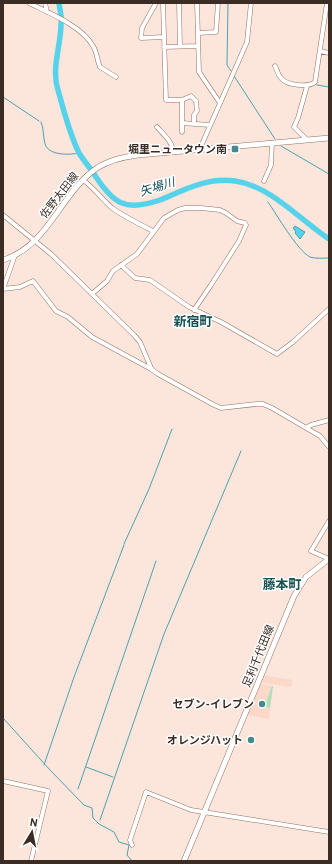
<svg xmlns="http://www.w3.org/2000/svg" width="332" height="864" viewBox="0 0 332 864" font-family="Overpass,'Noto Sans JP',sans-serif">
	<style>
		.built { fill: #fbd8c7 }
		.green { fill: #ace0b9 }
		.water { fill: #56d3ea; stroke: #4ea1af }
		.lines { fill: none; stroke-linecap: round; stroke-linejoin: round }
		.stream { stroke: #4ea1af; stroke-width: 1 }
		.river { stroke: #56d3ea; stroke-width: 5.5 }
		.minor-casing { stroke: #937263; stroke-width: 5 }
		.major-casing { stroke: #937263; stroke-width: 6 }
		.minor { stroke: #fff; stroke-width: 4 }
		.major { stroke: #fff; stroke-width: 5 }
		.poi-dot { fill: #438b8d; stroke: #fff; stroke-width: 1.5 }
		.labels { text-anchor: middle; stroke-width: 3; stroke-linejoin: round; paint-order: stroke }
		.poi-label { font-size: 11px; font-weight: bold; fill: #3b2d26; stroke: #fff; text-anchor: end }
		.street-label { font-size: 11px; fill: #3b2d26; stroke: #fff }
		.water-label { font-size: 12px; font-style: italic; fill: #194f59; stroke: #fff }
		.quarter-label { font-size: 13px; font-weight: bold; fill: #135152; stroke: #fff }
	</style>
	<rect width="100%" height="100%" fill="#fce5db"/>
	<!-- built -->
	<path class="built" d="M263,675L293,680L291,687L260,682Z
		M260,684L273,686L269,719L247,715Z"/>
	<!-- green -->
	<path class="green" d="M272,686H273L270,708L265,706Z"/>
	<!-- water -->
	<path class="water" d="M295,226L305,232L300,239L295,233L296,232L293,228Z"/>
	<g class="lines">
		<!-- stream -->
		<path class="stream" d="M228,3L227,65L231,71
			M234,76L275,139
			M317,85L329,87
			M3,97L39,121
			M41,122C44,128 43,137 45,144C49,156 70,155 79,153
			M281,146L329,174
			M268,202C277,215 297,250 310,257C316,259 323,258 329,258
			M124,544L149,489L172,429
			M3,718L50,770L84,805L92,808L93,818L99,824L114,832L119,842L129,845L127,855L132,861
			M44,765L74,677L124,545
			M86,767L113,777
			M78,789L156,561
			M100,820L164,634L241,451"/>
		<!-- river -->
		<path class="river" d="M59,3C60,10 62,17 61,24C61,45 51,69 58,90C64,111 69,133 79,153C84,161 91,169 96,177C102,186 111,199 122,203C133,208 148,204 160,200C184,190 208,177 235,181C271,186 300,220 329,239"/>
		<!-- minor casing -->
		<g class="minor-casing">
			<path id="minor" d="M29,3C49,13 82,26 93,46C97,52 97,60 100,67L116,77
				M45,3L47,12
				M156,3L142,28L141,38L164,37
				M163,3L166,100H182V132
				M179,3L180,46
				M197,3L199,72L220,103
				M198,33L216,32L218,3
				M164,47L198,46
				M320,51L329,53
				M275,66C277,70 278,75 281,78C286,85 308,88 315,82L327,3
				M182,100L191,96L196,101L197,111L194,115V123
				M182,123L210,125
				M157,127C163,134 173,142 173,152
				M307,140L294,127L298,118L307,86
				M202,149V144L247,42L251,3
				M83,180C94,188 102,199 112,208C125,217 139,224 153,231
				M264,181L271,165L272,143
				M3,215L51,254L134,335L140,342L151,368
				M15,255L3,289L20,287L33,281L56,311L68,317L92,337L151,369L158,374L214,405L221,408L257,404H263L272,408L320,436L329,447
				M121,265L135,278L150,280L189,307L221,322L277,354L293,342L329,309
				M93,293L107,281L113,271L137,254L164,218L178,210L185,208H201L220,210L226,213L237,221L245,223L246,225L239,241L211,285L194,310
				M306,428L311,425L329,420
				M329,559L311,551L329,521
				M3,781L48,791L31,861
				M132,845L130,840L146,792L191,810L329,832"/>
		</g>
		<!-- major casing -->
		<g class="major-casing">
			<path id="major" d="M3,260C49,246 60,193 97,168C109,160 123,157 138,155L329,138
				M184,861L294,596L306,577L329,559"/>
		</g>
		<!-- minor -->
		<use href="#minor" class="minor"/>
		<!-- major -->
		<use href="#major" class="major"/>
	</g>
	<!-- markers -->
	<g class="poi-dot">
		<rect x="231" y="145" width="8" height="8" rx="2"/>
		<circle cx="262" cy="704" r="4"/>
		<circle cx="251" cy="740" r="4"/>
	</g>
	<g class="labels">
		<!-- poi labels -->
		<g class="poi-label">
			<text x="227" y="153">堀里ニュータウン南</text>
			<text x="254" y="708">セブン-イレブン</text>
			<text x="243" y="744">オレンジハット</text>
		</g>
		<!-- street labels -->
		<g class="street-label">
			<text transform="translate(59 195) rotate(-52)" y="4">佐野太田線</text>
			<text transform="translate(258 656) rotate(-68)" y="4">足利千代田線</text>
		</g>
		<!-- water labels -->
		<g class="water-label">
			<text transform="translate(157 187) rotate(-17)" y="4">矢場川</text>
		</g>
		<!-- quarter labels -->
		<g class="quarter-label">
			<text x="193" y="326">新宿町</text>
			<text x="282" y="589">藤本町</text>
		</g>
	</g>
	<!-- border -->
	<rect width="332" height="864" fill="none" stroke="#3b2d26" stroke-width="8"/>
	<!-- north arrow -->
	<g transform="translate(32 832) rotate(10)" stroke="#ffffff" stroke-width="3" paint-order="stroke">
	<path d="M0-3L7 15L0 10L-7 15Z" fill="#3b2d26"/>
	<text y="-6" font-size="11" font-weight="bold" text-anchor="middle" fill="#3b2d26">N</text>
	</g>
</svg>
